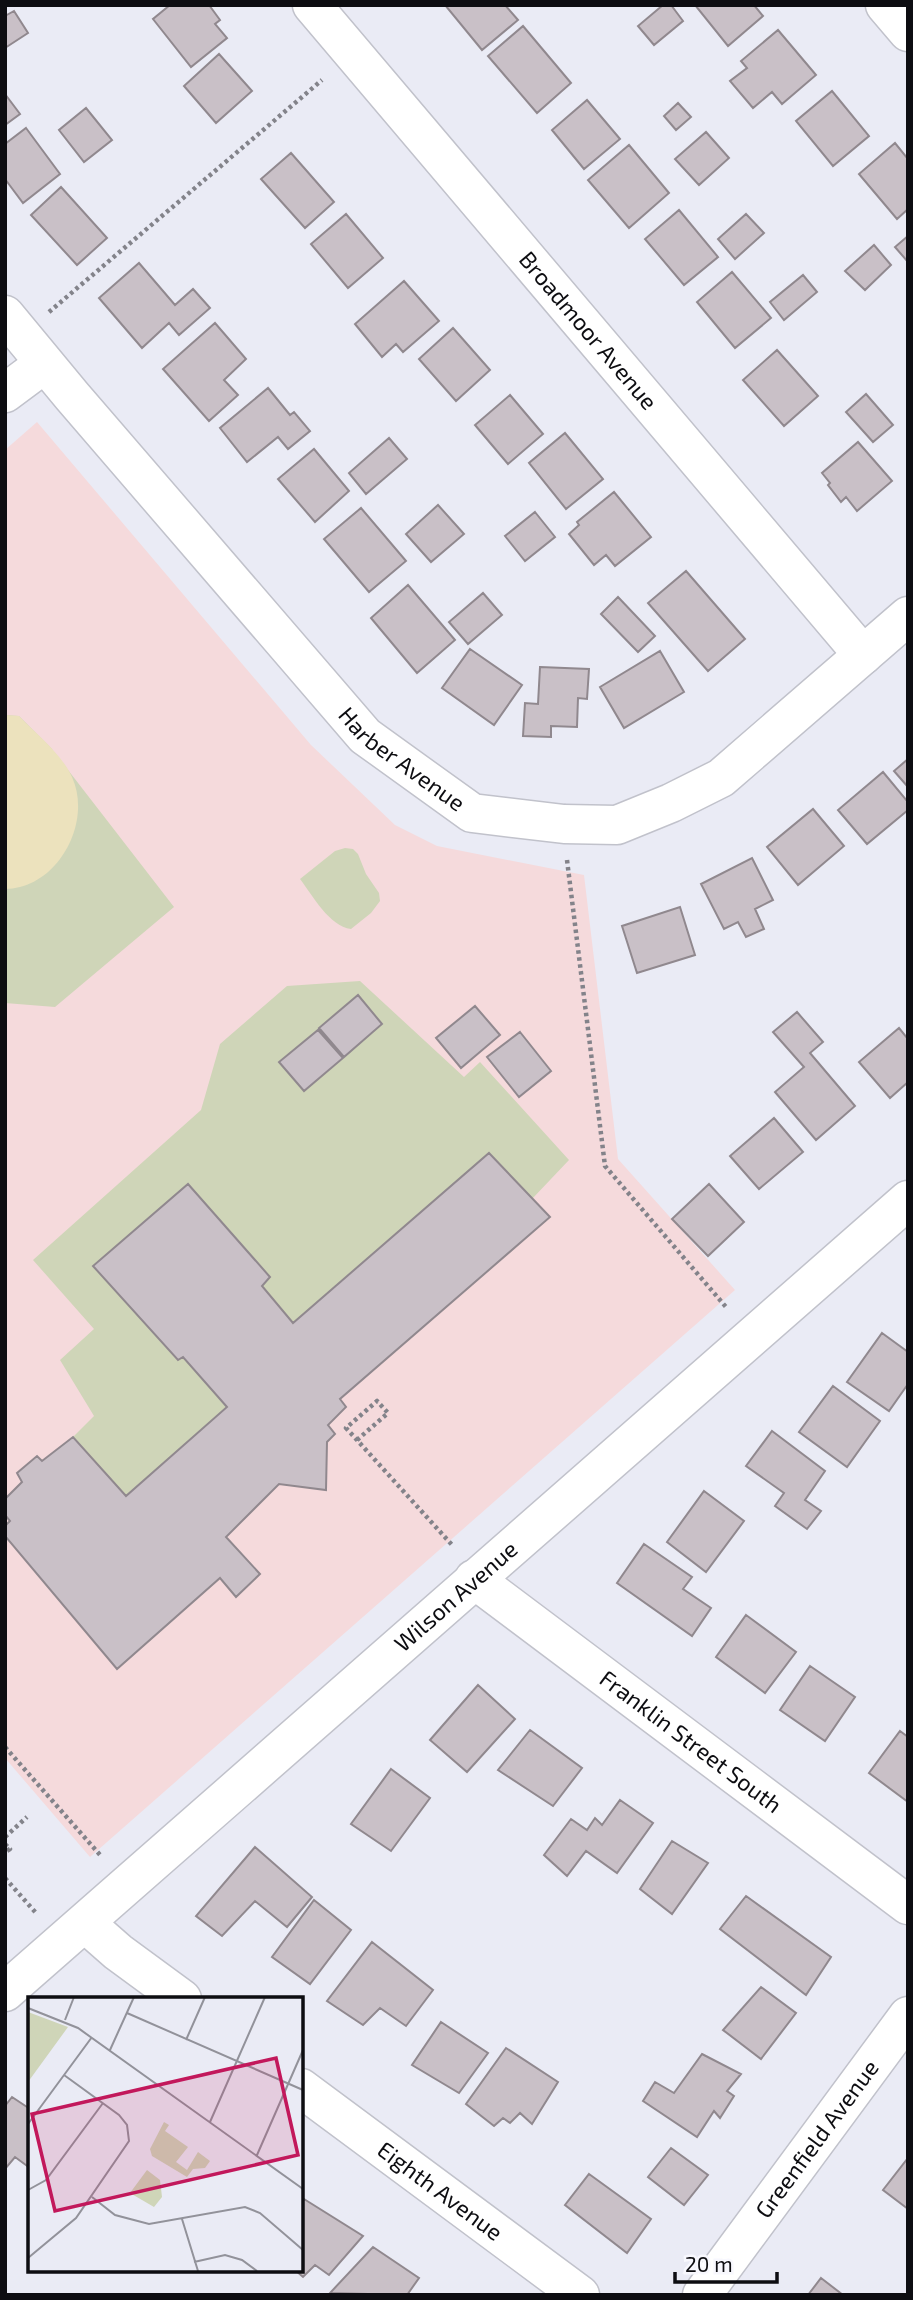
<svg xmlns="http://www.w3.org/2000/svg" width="913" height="2300" viewBox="0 0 913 2300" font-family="'Exo 2',sans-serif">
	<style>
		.education { fill: #f5dadc }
		.green { fill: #cfd5b8 }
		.sand { fill: #ece2bd }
		.building { fill: #c9c0c7; stroke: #90888e; stroke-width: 2 }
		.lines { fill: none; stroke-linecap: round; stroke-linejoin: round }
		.minor-casing { stroke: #c1c2cb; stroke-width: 41 }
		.path { stroke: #83838a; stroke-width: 4.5; stroke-dasharray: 3.5 3.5; stroke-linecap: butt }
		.minor { stroke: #fff; stroke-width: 38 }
		.labels { text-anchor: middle; stroke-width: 5; stroke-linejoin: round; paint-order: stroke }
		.street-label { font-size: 23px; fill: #0d0d11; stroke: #f8f8fe }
		.inset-road { fill: none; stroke: #92929a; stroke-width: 2 }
		.view { fill: #c2185b; fill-opacity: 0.15; stroke: #c2185b; stroke-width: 3.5 }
		.inset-edge { fill: none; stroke: #0d0d11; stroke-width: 3.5 }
	</style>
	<rect width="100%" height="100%" fill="#eaebf5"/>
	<!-- education -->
	<path class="education" d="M37,422L311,745L395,825L437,846L584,875L618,1159L735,1290L90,1857L5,1758V450Z"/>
	<!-- green -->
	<path class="green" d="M5,715L19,716L51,748L174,907L55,1007L5,1003Z
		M345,848L353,849L358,854L366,874L379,893L380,901L371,913L351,929C329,926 313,896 300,879L335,851Z
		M360,981L464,1077L480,1062L569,1160L532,1199L488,1154L293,1323L262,1286L270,1277L188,1184L94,1266L177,1360L183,1357L227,1407L126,1496L73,1437L94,1416L60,1360L94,1329L33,1260L201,1110L220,1044L287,986Z"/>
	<!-- sand -->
	<path class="sand" d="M5,715L19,716C37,735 61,753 72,777C93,823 57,889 5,889Z"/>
	<!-- building -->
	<path class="building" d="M170,5H209L220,20L215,24L227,38L191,67L153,19Z
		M445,5H505L518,20L482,50Z
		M663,5H671L683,21L654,45L638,26Z
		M695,5H754L763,16L728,46Z
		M14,11L28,33L5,48V16Z
		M523,26L571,83L537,113L488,56Z
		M778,30L816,75L782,104L772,92L753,108L730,81L747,68L741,61Z
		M219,54L252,91L216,123L184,86Z
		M832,91L869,136L833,166L796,121Z
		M5,94L20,114L5,125Z
		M587,100L620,139L584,169L552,130Z
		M678,103L691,117L676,130L664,116Z
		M86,108L112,140L84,162L59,130Z
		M26,128L60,174L23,203L5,179V144Z
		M706,132L729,158L699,185L675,159Z
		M895,143L908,159V209L897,219L859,174Z
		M629,145L669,193L629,228L588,180Z
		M291,153L334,202L305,228L261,179Z
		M61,187L107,238L77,265L31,215Z
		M679,210L718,257L684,285L645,239Z
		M346,214L383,258L348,288L311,244Z
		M746,214L764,233L735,259L718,239Z
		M908,236V262L895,247Z
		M874,245L891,265L865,290L845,271Z
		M139,263L175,305L193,289L210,308L179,335L169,323L142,348L99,298Z
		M732,272L771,318L735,348L697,302Z
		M803,275L817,292L784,320L770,302Z
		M404,281L439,321L403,352L396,344L382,357L355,324Z
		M215,323L246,359L224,380L238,395L209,421L163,369Z
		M453,328L490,370L456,401L419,359Z
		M777,350L818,396L784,426L743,380Z
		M268,388L290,415L294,412L310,431L288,449L278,437L247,462L220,428Z
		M866,394L893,425L873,442L846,412Z
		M510,395L543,434L508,464L475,425Z
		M565,433L603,479L566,509L529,463Z
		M389,438L407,459L366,494L349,473Z
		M858,442L892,481L857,511L846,497L841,502L828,485L830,483L822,473Z
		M314,449L349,491L315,522L278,479Z
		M614,492L651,537L615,566L606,555L594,565L569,534L579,525L577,522Z
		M438,505L464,534L431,562L406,534Z
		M361,508L406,561L369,592L324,539Z
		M535,512L555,537L525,561L505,536Z
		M686,571L745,639L708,671L648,603Z
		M408,585L455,640L417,673L371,618Z
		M483,593L502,615L468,644L449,622Z
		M618,597L655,636L638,652L601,614Z
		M470,649L522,685L494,725L442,688Z
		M660,651L684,692L624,728L600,687Z
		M540,667L589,669L587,699L578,698L577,727L551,726V737L523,736L525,703L538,704Z
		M908,759V787L894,771Z
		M883,772L908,802V810L867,844L838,810Z
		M813,809L844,846L798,885L767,847Z
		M752,858L773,900L755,909L764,929L746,937L738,922L724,929L701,884Z
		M680,907L695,955L637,973L622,926Z
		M358,995L382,1024L344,1057L319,1028Z
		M475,1006L500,1035L461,1068L436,1038Z
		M797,1012L823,1042L810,1053L855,1106L816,1140L775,1092L804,1067L773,1032Z
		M899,1028L908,1039V1082L890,1098L859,1062Z
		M318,1030L343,1058L304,1091L279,1062Z
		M520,1032L551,1071L519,1097L487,1057Z
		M774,1118L803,1152L759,1189L730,1156Z
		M489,1153L550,1217L340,1399L346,1407L328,1425L335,1434L327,1442L326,1490L279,1484L226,1537L260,1574L236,1597L220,1578L117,1669L5,1536V1526L10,1521L5,1515V1499L22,1482L17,1473L37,1456L42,1461L73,1437L126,1496L227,1407L183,1357L178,1360L93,1266L188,1184L270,1277L262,1286L293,1323Z
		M709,1184L744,1222L708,1256L672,1219Z
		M882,1333L908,1352V1384L889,1411L847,1382Z
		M833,1386L880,1421L847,1467L799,1432Z
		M772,1431L825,1471L805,1500L821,1511L807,1529L775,1506L784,1493L746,1466Z
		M704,1491L744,1521L706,1572L667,1542Z
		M644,1544L692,1577L683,1589L711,1608L692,1636L617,1583Z
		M746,1615L796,1652L765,1693L716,1657Z
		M810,1666L855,1697L825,1741L780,1710Z
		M478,1685L515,1719L467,1772L430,1740Z
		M530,1730L582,1768L553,1806L498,1770Z
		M900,1731L908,1737V1802L869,1773Z
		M391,1769L430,1798L391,1851L351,1824Z
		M620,1800L653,1823L617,1873L586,1851L567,1876L544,1855L571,1819L587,1830L595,1818L602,1825Z
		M672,1841L708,1863L672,1914L640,1889Z
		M255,1847L312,1897L287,1927L255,1901L222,1936L196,1916Z
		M746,1896L831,1957L806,1995L720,1929Z
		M314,1900L351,1930L310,1984L272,1957Z
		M372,1942L433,1990L406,2026L380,2008L363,2025L327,2001Z
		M761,1987L796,2013L761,2059L723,2030Z
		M441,2022L488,2053L459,2093L412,2065Z
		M506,2048L558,2082L532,2124L520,2113L510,2123L503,2118L494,2126L466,2104Z
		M702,2054L741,2074L727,2091L734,2096L720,2118L714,2111L697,2137L643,2101L655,2082L674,2093Z
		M12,2097L30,2109V2168L15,2157L5,2169V2106Z
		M671,2148L708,2175L684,2205L648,2177Z
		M908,2158V2209L883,2190Z
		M589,2174L651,2219L627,2253L565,2205Z
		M304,2199L363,2236L329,2275L315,2265L303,2277L295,2270H301V2203Z
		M373,2247L419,2278L407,2295L330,2293Z
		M821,2278L843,2295H808Z"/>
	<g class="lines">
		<!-- minor casing -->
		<g class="minor-casing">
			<g id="minor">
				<path id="s1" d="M312,5L863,655"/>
				<path d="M885,5L908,32"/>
				<path id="s2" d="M5,315L72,396L365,736L472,813L564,824L617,825L671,803L721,778L908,616"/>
				<path d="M5,393L44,364"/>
				<path id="s3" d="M474,1579L908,1905"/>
				<path d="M85,1923L118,1952L182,1999"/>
				<path id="s4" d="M5,1992L908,1200"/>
				<path id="s5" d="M301,2088L580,2295"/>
				<path id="s6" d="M702,2295L908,2016"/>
			</g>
		</g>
		<!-- path -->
		<path class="path" d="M49,312L322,80
			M567,860L605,1166L726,1307
			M357,1440L388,1413L377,1401L346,1428L357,1440L453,1546
			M5,1747L101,1856
			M5,1837L27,1817
			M5,1844L10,1849L5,1852
			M5,1878L36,1913"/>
		<!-- minor -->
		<use href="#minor" class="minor"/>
	</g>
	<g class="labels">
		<!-- street labels -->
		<g class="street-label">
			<text dy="8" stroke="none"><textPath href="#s1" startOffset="427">Broadmoor Avenue</textPath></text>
			<text dy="8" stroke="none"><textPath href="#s2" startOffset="597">Harber Avenue</textPath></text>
			<text dy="8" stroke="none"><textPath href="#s4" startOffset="600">Wilson Avenue</textPath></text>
			<text dy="8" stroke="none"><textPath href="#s3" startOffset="271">Franklin Street South</textPath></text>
			<text dy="8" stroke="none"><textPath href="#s6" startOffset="194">Greenfield Avenue</textPath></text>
			<text dy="8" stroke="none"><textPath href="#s5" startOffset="173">Eighth Avenue</textPath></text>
		</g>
	</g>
	<!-- overview -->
	<g transform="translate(28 1997)">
		<rect width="275" height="275" fill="#eaebf5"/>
		<path d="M0,15L40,30L0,85ZM136,125L141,128L137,134L160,150L148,165L159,173L170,155L182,164L177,171L165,172L159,180L124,159L122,152ZM119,173L132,183L134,200L126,210L102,196Z" fill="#cfd5b8"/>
		<path class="inset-road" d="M0,11L50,31L275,192M99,16L275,93M37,23L46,0M158,43L177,0M82,53L106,0M182,125L237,0M0,127L64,40M229,158L275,53M0,193L18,183L75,106M64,200L87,218L121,227L217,210L232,216L275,253M154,222L170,274M0,261L48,221L101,144L99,128L91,118L36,78M166,265L197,258L214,263L229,274"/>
		<path class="view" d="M248,61L270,158L27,214L4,117Z"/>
		<rect width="275" height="275" class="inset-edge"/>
	</g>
	<!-- border -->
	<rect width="913" height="2300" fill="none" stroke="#0d0d11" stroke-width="14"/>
	<!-- scale -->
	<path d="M675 2272v10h102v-10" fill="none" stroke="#0d0d11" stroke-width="3.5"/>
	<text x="685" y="2272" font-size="21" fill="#0d0d11" stroke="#f8f8fe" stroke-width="5" paint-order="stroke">20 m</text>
</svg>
